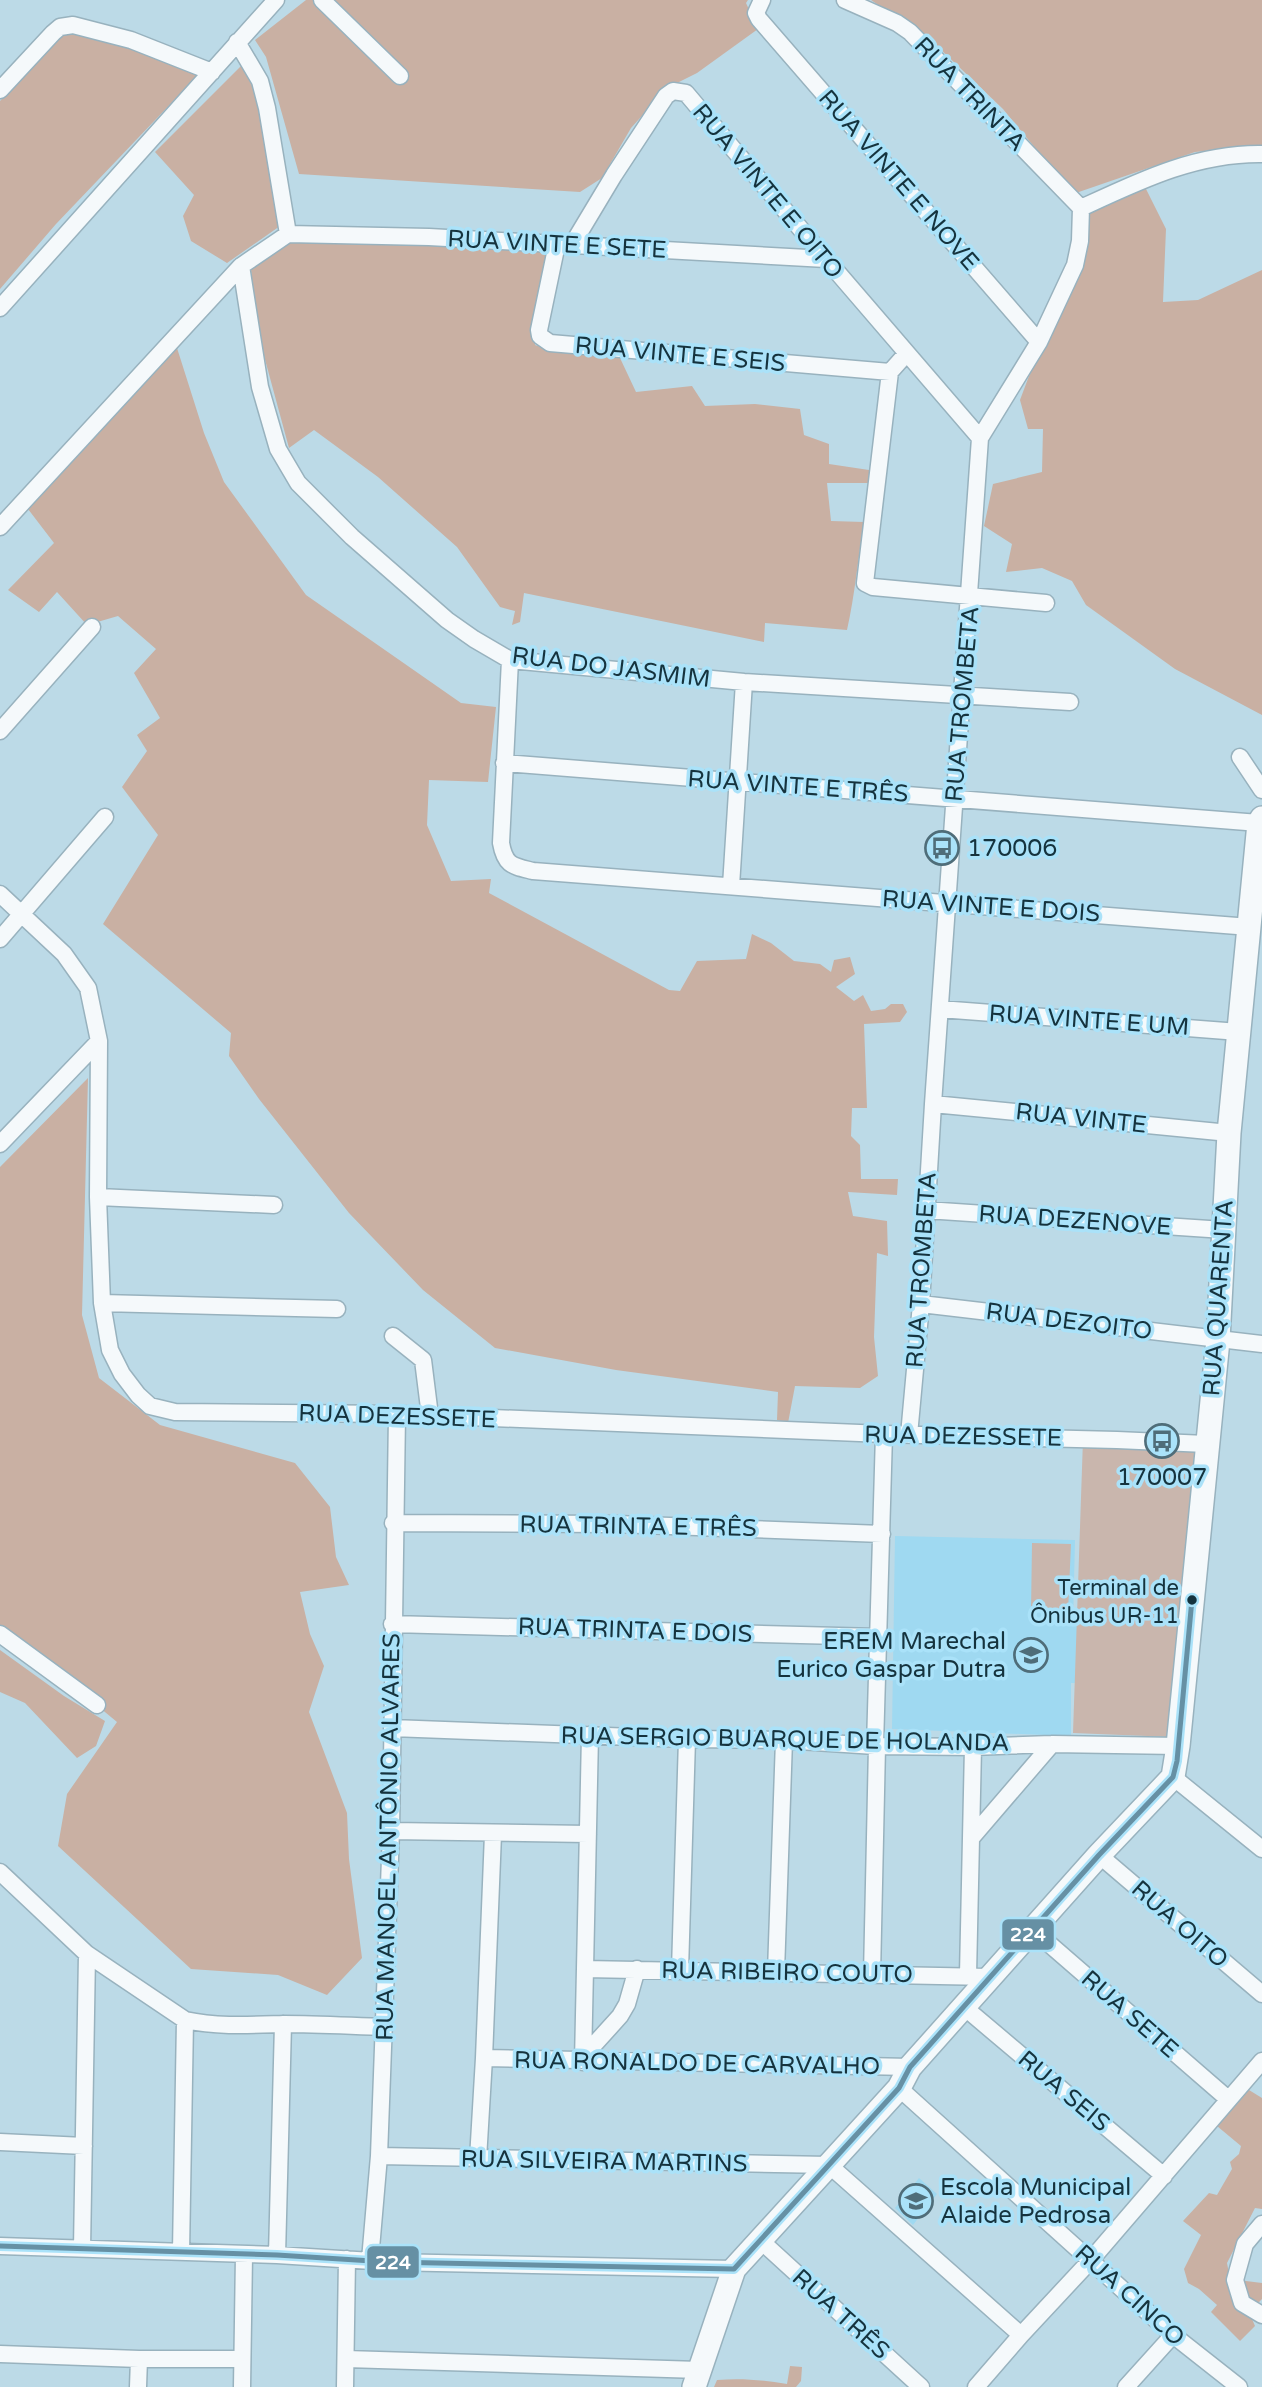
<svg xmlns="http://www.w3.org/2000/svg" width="1262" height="2387" viewBox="0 0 1262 2387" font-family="'Varela Round',sans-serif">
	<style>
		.built { fill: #9fd9f1 }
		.green { fill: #c9b6ad }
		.forest { fill: #c9b0a3 }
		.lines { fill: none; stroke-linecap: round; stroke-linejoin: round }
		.street-casing { stroke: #98b2be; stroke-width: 19 }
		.secondary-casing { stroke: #98b2be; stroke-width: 26 }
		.street { stroke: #f5f9fb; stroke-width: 16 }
		.secondary { stroke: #f5f9fb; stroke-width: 23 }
		.bus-1-casing { stroke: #aae2f9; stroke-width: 10 }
		.bus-1 { stroke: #6690a4; stroke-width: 5 }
		.bus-dot { fill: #15333e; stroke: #aae2f9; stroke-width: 2.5 }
		.labels { text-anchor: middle; stroke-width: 7; stroke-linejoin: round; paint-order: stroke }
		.bus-label { font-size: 22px; fill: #15333e; stroke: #aae2f9; text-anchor: end }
		.street-label { font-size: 24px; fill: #15333e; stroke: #aae2f9 }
		.poi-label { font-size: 24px; fill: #15333e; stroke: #aae2f9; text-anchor: start }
		.line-badge { stroke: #aae2f9; stroke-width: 2.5 }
		.badge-label { font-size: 19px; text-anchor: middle; font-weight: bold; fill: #fff }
	</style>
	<rect width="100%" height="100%" fill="#bcdae7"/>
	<!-- built -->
	<path class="built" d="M895,1536L1075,1540L1073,1624L1170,1628L1166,1684L1071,1683V1736L892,1729Z
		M919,2178L937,2194L913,2225L895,2208Z"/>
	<!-- green -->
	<path class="green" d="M1083,1439L1192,1449L1197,1457L1181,1586L1184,1651L1172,1737L1073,1733Z
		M1032,1543L1071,1544L1068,1612L1031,1611Z"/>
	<!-- forest -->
	<path class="forest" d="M306,0H748L746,3L758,29L697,73L667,88L631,128L602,178L580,192L299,174L266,57L255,40Z
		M871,0H1262V145L1195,152L1073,194L1003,109L934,43Z
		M98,31L200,73L56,224L0,289V101L65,32Z
		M242,65L255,92L280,226L227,263L191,241L183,216L194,195L155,152Z
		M1145,187L1166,229L1163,302L1198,300L1262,270V715L1175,669L1086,605L1072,581L1042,568L1006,572L1012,544L984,526L993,484L1042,472L1043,429H1028L1020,400L1029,376L1075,280L1084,209Z
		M289,242L552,249L535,331V345L547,349L620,358L636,392L692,386L705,406L755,404L800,409L804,435L829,444V464L869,470V483H827L831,521L864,522C858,558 855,594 847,630L765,623L764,642L524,593L520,622L512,625L515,611L500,607L457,547L378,477L314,430L289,448L257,330L251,270Z
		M177,348L204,433L224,482L306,595L461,703L496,707L488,782L429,780L427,825L451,881L491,879L489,893L669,990L680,991L697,961L746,959L752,934L771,943L794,961L820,964L831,972L834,960L850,957L855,974L836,987L854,1001L863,995L871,1011L885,1009L891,1004H903L907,1012L900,1022L864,1024L867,1108H852L851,1136L860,1145L861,1179H898L897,1195L848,1192L853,1216L887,1221L888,1256L877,1253L874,1337L878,1376L860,1388L795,1386L788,1423L777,1420L778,1392L616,1370L495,1348L423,1290L349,1213L259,1099L229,1056L231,1033L103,924L158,835L122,787L147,751L137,735L160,718L134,673L156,649L118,616L87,625L57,592L39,612L8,590L54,543L28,509Z
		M88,1078L82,1315L99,1378L160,1425L295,1463L330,1507L336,1557L349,1585L300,1592L310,1634L324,1666L309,1712L347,1813L349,1859L362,1958L327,1995L278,1975L191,1969L58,1846L67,1794L117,1722L0,1625V1167Z
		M0,1650L64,1696L105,1721L96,1746L77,1758L25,1703L0,1692Z
		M1249,2090L1262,2098V2209L1255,2208L1227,2263L1230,2279L1262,2283V2299L1249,2312L1255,2326L1240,2341L1211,2312L1217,2305L1199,2289L1188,2283L1184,2269L1201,2235L1183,2221L1209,2193L1217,2195L1232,2169L1230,2162L1239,2154L1241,2146L1217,2126Z
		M790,2366L802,2367L801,2381L796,2387H714L717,2380C742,2378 763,2380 787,2384Z"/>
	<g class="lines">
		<!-- street casing -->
		<g class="street-casing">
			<path id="street" d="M322,0L400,76
				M762,0L756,13L759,19L1039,342
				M845,0L897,23L910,32L1081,208
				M237,42L260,81L267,108L288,234
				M0,90L53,33L60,27L73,25L131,40L212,72
				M1081,208C1139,181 1196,153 1262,154
				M288,234L429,237L826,259
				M557,244L539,330L540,336L550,343L890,372L907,353
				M572,245L614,175L666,96L673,91L686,93L826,259L980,438
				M241,266L260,387L278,449L298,483L352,537L447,620L474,639L510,660L744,682L1070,702
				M0,308L276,0
				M890,372L865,583L873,587L1046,603
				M0,527L241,266L288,234
				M510,660L501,843C505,866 513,866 533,871L1250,927
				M0,731L92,627
				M1240,757L1262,790
				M504,763L1259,823
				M731,886L744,682
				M0,894L64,954L88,988L99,1041L98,1197L102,1303L110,1350L122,1374L138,1395L150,1406L175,1412L397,1414L884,1434L1117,1440L1206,1444
				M0,939L105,817
				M940,1009L1239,1032
				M933,1104L1229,1133
				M0,1144L99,1041
				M98,1197L274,1205
				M926,1210L1224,1230
				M102,1303L337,1309
				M921,1304L1262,1344
				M393,1336L423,1360L430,1416
				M909,1435L921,1304L933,1104L980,438L1039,342L1075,265L1080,241L1081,208
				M393,1523L616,1524L882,1534
				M392,1624L878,1637
				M0,1634L97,1705
				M392,1728L687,1739L784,1740L875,1746L973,1747L1052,1744L1178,1746
				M875,1746L884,1434
				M1173,1777L1262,1849
				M391,1831L588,1834
				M973,1836L1052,1744
				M1099,1855L1262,1994
				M0,1872L87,1954L185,2020C218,2027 250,2025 284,2024C317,2024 351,2026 384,2027
				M1032,1929L1228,2099
				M585,1969L990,1977
				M680,1970L687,1739
				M776,1972L784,1740
				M872,1975L877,1746
				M968,1975L973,1747
				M964,2007L1164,2176
				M583,2057L620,2016L627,2004L637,1969
				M484,2058L910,2067
				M583,2062L590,1735
				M899,2088L1173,2335L1239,2387
				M0,2142L84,2146
				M379,2156L829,2165L1021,2335
				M478,2159L484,2058L493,1834
				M1262,2224L1245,2244L1235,2280L1242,2303L1262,2315
				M761,2241L921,2387
				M0,2246L277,2255L388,2262L734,2269
				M82,2249L87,1954
				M181,2252L185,2020
				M277,2255L283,2024
				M370,2260L379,2156L391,1831L397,1414
				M0,2354L139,2359H242
				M346,2359L699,2370
				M138,2387L139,2359
				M242,2387L244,2255
				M345,2387L347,2259
				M976,2387L1021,2335L1090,2261L1262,2061
				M1126,2387L1173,2335"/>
		</g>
		<!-- secondary casing -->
		<g class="secondary-casing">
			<path id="secondary" d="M694,2387L734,2269L899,2088L910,2067L1099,1855L1173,1777L1178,1746L1218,1340L1229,1133L1259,823L1262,818"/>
		</g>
		<!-- street -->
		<use href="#street" class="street"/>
		<!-- secondary -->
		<use href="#secondary" class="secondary"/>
		<!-- bus-1 casing -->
		<g class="bus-1-casing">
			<path id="bus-1" d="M0,2246L277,2255L388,2262L734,2269L899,2088L910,2067L1099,1855L1173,1777L1177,1761L1192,1599"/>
		</g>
		<!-- bus-1 -->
		<use href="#bus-1" class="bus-1"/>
	</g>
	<!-- icons -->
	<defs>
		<g id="bus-ring" transform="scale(1.75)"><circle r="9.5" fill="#aae2f9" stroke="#4f6d79" stroke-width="1.5"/><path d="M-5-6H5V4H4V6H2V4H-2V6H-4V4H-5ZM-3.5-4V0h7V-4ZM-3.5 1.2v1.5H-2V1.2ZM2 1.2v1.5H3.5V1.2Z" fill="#4f6d79"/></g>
		<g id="school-ring" transform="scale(1.75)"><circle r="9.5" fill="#aae2f9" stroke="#4f6d79" stroke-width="1.5"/><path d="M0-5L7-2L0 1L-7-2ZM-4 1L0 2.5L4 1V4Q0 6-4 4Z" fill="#4f6d79"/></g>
	</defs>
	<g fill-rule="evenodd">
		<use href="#bus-ring" x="942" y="848"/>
		<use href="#bus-ring" x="1162" y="1441"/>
		<use href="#school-ring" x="1031" y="1655"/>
		<use href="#school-ring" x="916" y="2201"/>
	</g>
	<!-- markers -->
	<circle class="bus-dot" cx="1192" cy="1600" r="6"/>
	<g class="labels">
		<!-- bus labels -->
		<g class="bus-label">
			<text x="1179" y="1595">Terminal de<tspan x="1179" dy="28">Ônibus UR-11</tspan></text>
		</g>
		<!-- street labels -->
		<g class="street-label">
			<text transform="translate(970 94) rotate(46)" y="8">RUA TRINTA</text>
			<text transform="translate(899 180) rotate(49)" y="8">RUA VINTE E NOVE</text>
			<text transform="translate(768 191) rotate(50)" y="8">RUA VINTE E OITO</text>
			<text transform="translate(557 244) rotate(3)" y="8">RUA VINTE E SETE</text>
			<text transform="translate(680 354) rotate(5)" y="8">RUA VINTE E SEIS</text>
			<text transform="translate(611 667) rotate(7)" y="8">RUA DO JASMIM</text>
			<text transform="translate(962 704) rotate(-85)" y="8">RUA TROMBETA</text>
			<text transform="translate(798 786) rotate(4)" y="8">RUA VINTE E TRÊS</text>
			<text transform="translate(991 906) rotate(4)" y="8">RUA VINTE E DOIS</text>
			<text transform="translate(1089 1020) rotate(4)" y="8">RUA VINTE E UM</text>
			<text transform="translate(1081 1118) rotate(6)" y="8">RUA VINTE</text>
			<text transform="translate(1075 1220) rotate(4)" y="8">RUA DEZENOVE</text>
			<text transform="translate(921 1270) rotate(-86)" y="8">RUA TROMBETA</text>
			<text transform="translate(1218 1298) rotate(-86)" y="8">RUA QUARENTA</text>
			<text transform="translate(1069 1321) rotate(7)" y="8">RUA DEZOITO</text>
			<text transform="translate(397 1416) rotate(2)" y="8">RUA DEZESSETE</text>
			<text transform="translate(963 1436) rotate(1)" y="8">RUA DEZESSETE</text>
			<text transform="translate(638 1526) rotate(1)" y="8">RUA TRINTA E TRÊS</text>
			<text transform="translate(635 1630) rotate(2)" y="8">RUA TRINTA E DOIS</text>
			<text transform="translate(785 1739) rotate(1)" y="8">RUA SERGIO BUARQUE DE HOLANDA</text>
			<text transform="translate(388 1837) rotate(-89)" y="8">RUA MANOEL ANTÔNIO ALVARES</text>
			<text transform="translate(1180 1924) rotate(41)" y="8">RUA OITO</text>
			<text transform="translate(787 1972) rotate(1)" y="8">RUA RIBEIRO COUTO</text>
			<text transform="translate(1130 2014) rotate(41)" y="8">RUA SETE</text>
			<text transform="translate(697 2063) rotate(1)" y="8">RUA RONALDO DE CARVALHO</text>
			<text transform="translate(1064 2091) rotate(40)" y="8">RUA SEIS</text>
			<text transform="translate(604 2161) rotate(1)" y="8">RUA SILVEIRA MARTINS</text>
			<text transform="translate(1130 2295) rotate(42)" y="8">RUA CINCO</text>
			<text transform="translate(841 2314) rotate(42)" y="8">RUA TRÊS</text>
		</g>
		<!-- poi labels -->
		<g class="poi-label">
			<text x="967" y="856">170006</text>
			<text x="1162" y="1485" text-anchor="middle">170007</text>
			<text x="1006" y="1649" text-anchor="end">EREM Marechal<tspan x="1006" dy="28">Eurico Gaspar Dutra</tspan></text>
			<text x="940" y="2195">Escola Municipal<tspan x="940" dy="28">Alaide Pedrosa</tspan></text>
		</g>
	</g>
	<g class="line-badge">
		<rect x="1001" y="1918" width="54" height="33" rx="7" fill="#6690a4"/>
		<rect x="366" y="2245" width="54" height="34" rx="7" fill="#6690a4"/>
	</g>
	<g class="badge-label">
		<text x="1028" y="1941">224</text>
		<text x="393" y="2269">224</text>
	</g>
</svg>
